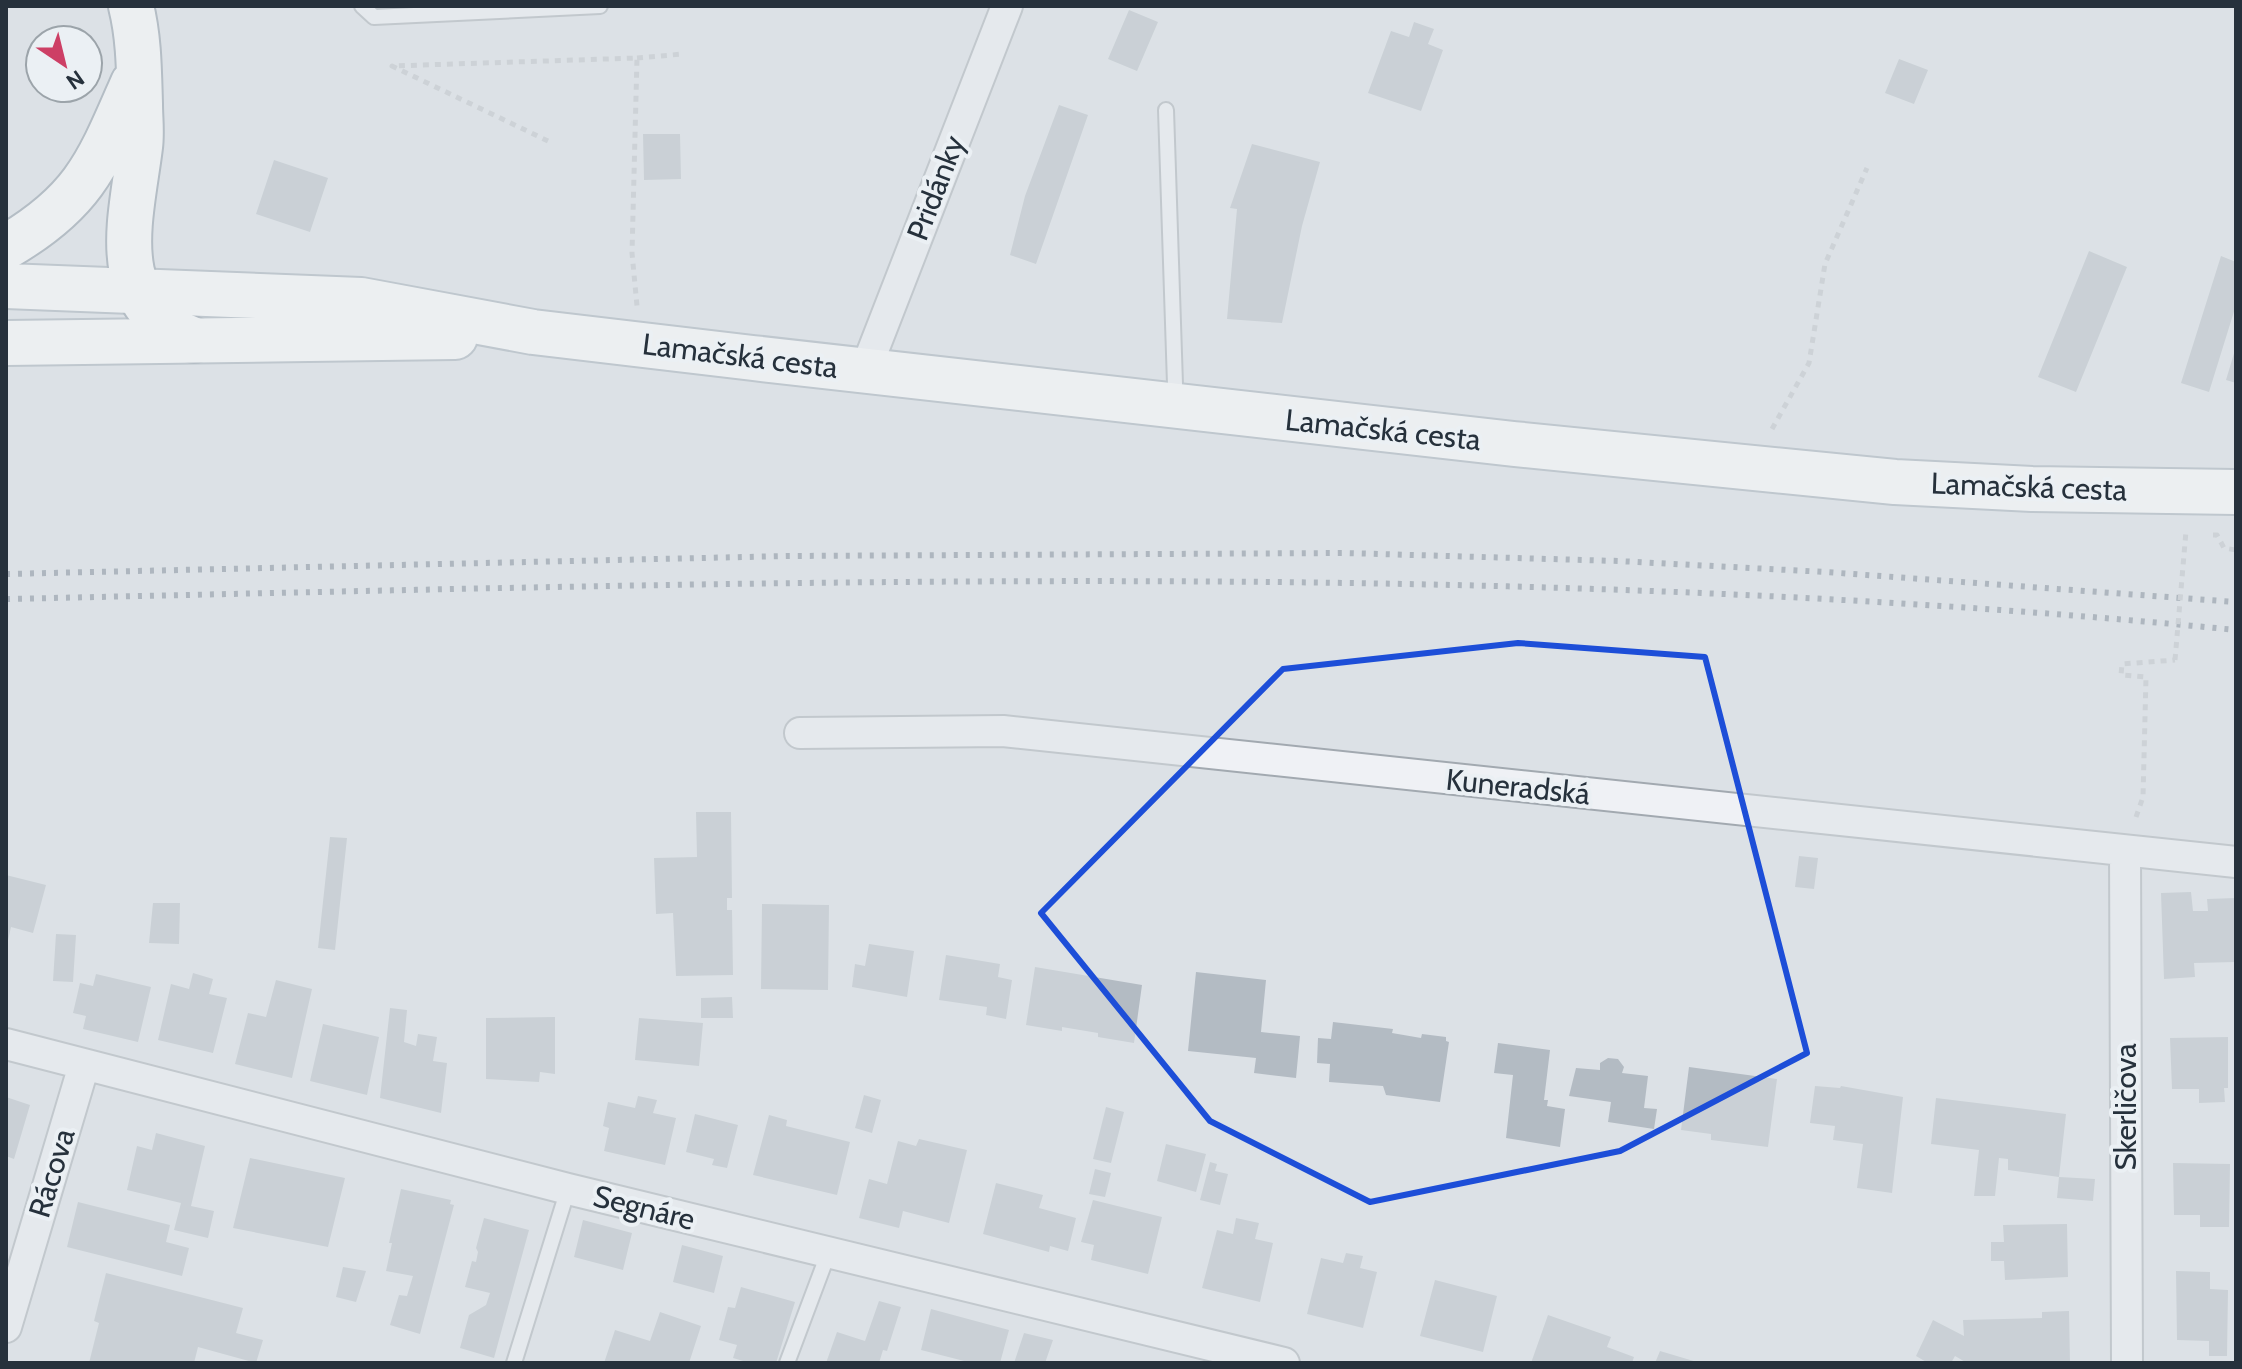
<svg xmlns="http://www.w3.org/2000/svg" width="2242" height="1369" viewBox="0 0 2242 1369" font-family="Cabin,sans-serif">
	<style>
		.building { fill: #b3bbc3 }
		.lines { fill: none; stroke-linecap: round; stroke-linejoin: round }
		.service-casing { stroke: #a2a9b0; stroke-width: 18 }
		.minor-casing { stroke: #a2a9b0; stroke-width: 34 }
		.primary-casing { stroke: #9ba7b2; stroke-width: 48 }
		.motorway-casing { stroke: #83909d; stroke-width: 48 }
		.path { stroke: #bbbfc5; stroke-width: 5; stroke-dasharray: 6 6; stroke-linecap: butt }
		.service { stroke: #eff1f5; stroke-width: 14 }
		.minor { stroke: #eff1f5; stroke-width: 30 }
		.primary { stroke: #fff; stroke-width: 44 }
		.motorway { stroke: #fff; stroke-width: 44 }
		.rail { stroke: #758290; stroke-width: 6; stroke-dasharray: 4 8; stroke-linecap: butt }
		.path-bridge { stroke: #bbbfc5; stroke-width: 5; stroke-dasharray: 6 6; stroke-linecap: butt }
		.marked { fill: none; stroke: #1d4ed8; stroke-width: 6; stroke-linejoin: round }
		.labels { text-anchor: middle; stroke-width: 8; stroke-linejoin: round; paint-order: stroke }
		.street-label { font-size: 30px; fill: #26313c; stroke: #ebf0f4 }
	</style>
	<rect width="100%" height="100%" fill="#dce1e6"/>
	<!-- building -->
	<path class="building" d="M1129,10L1158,22L1137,71L1108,59Z
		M1414,22L1434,29L1428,44L1443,50L1421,111L1368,93L1391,31L1409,37Z
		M1899,59L1928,70L1914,104L1885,93Z
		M1059,105L1088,115L1036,264L1010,255L1025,196Z
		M643,134H680L681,179L644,180Z
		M1252,144L1320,162L1302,226L1282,323L1227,319L1237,209L1230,208Z
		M274,160L328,178L310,232L256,214Z
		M2089,251L2127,267L2076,392L2038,377Z
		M2221,256L2236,262V305L2209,392L2181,383Z
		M2235,350L2236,351V383L2226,380Z
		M696,812H731L732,898H727V910H732L733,975L676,976L673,913L656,914L654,858L697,857Z
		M330,837L347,838L335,950L318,948Z
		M1799,856L1818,858L1814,889L1795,887Z
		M6,875L46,885L33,933L11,927L7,945Z
		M2191,892L2193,911H2208L2207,899L2236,898V962L2194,963L2195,977L2164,979L2161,893Z
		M153,903H180L179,944L149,943Z
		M762,904L829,905L828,990L761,989Z
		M56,934L76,935L73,982L53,981Z
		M869,944L914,951L907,997L852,987L855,964L865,966Z
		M946,955L1000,964L998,977L1012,980L1006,1019L986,1015L987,1007L939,1000Z
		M1035,967L1142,985L1134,1043L1098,1037V1033L1062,1027V1031L1026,1025Z
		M1196,972L1266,980L1261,1032L1300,1036L1296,1078L1254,1073L1256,1058L1188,1051Z
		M193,973L213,979L209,994L227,998L213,1053L158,1040L171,984L189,989Z
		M96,974L151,987L138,1042L83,1029L86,1016L73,1013L80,983L93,986Z
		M276,980L312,989L292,1078L235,1064L248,1013L266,1017Z
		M732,997L733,1018H701V998Z
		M390,1008L407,1010L404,1042L416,1046L418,1034L437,1037L433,1061L447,1063L441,1113L380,1098Z
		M555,1017V1074L540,1072L539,1082L486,1079V1018Z
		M639,1018L703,1023L699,1066L635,1060Z
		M1333,1022L1393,1029L1392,1033L1421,1038L1422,1034L1446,1037V1041L1449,1042L1440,1102L1386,1095L1383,1086L1329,1082L1330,1064L1317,1063L1318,1038L1331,1039Z
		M323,1024L379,1037L367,1095L310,1081Z
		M2228,1037V1088H2224L2225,1102L2199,1103V1089H2172L2170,1038Z
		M1498,1043L1550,1050L1544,1100H1548L1547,1106L1565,1109L1560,1147L1506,1138L1513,1075L1494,1073Z
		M1608,1058L1618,1059L1624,1067L1622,1073L1648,1076L1644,1108L1657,1109L1654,1129L1608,1122L1611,1102L1569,1096L1576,1068L1600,1070V1063Z
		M1689,1067L1777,1079L1768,1147L1711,1140V1134L1681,1130Z
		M1815,1086L1840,1088L1841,1086L1903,1097L1892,1193L1857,1188L1863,1144L1833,1140L1835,1126L1810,1123Z
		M864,1095L881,1100L872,1133L855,1128Z
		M638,1096L657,1100L653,1113L676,1118L665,1165L604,1151L609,1128L603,1126L608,1102L635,1108Z
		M6,1097L30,1105L14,1159L6,1156Z
		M1936,1098L2066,1114L2059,1177L2008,1170V1159L1999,1158L1995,1196H1974L1979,1150L1931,1144Z
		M1106,1107L1124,1112L1111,1163L1093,1159Z
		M695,1114L738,1125L727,1168L712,1165L714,1159L686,1152Z
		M769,1115L787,1120L786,1126L850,1142L837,1195L753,1175Z
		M156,1133L205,1146L191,1206L214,1211L208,1238L174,1230L181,1203L127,1190L137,1146L152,1150Z
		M919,1139L967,1150L949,1223L903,1211L899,1228L859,1218L869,1179L887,1184L898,1141L916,1146Z
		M1166,1144L1206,1154L1196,1192L1157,1181Z
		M250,1158L345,1178L328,1247L233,1228Z
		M1210,1162L1217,1164L1215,1171L1228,1174L1220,1205L1200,1200Z
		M2173,1163L2230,1164L2229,1227H2200V1215H2174Z
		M1095,1169L1111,1173L1105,1197L1089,1194Z
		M2059,1177L2095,1179L2093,1201L2057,1198Z
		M996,1183L1043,1195L1039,1208L1076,1218L1068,1251L1050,1246L1049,1252L983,1234Z
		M401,1189L451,1200L450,1204L454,1205L420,1334L390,1325L399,1295L407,1296L413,1276L386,1271L392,1243H389Z
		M1093,1200L1162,1217L1148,1274L1091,1260L1094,1245L1081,1242Z
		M78,1202L170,1225L166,1242L189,1248L182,1276L67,1247Z
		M484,1218L529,1230L494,1358L460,1348L469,1315L486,1305L490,1293L465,1287L472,1261L476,1262L478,1252L476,1248Z
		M1236,1218L1259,1223L1255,1239L1273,1243L1260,1302L1202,1288L1217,1230L1233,1234Z
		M583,1220L632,1233L623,1270L574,1257Z
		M2067,1224L2068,1277L2005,1280L2004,1261H1991V1242H2004L2003,1225Z
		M682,1245L723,1256L714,1293L673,1282Z
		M1346,1253L1363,1256L1360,1268L1377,1272L1363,1328L1307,1314L1321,1258L1343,1263Z
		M343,1267L366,1271L356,1302L336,1297Z
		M2176,1271L2210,1272V1289L2228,1290L2227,1356H2209V1341L2177,1340Z
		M106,1273L243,1308L236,1333L263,1340L256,1363L198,1347L194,1363H89L99,1323L94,1321Z
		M1435,1280L1497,1296L1483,1352L1420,1336Z
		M741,1287L795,1302L776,1363H750L733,1358L737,1345L719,1340L728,1307L735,1308Z
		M879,1301L901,1307L887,1351L883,1350L879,1363H826L837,1332L865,1341Z
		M931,1309L1009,1330L1000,1363H972L921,1350Z
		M2069,1311L2070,1363H1967L1955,1356L1951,1363H1928L1916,1356L1933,1320L1964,1336L1963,1320L2042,1318V1312Z
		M660,1312L701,1326L689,1363H604L615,1330L650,1341Z
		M1548,1315L1611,1337L1607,1347L1634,1357L1632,1363H1531Z
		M1024,1333L1053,1340L1045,1363H1014Z
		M1660,1351L1697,1362V1363H1655Z"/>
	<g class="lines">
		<!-- service casing -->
		<g class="service-casing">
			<path id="service" d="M362,6L374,17L600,6
				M1166,110L1175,384L1170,402
				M514,1363L568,1189
				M787,1363L828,1254"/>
		</g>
		<!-- minor casing -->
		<g class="minor-casing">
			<path id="minor" d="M865,371L1007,6
				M800,733L1003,731L2236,862
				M2125,852L2127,1363
				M6,1044L568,1189L1284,1363
				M6,1327L84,1065"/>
		</g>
		<!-- primary casing -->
		<g class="primary-casing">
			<path id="primary" d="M6,286L361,300L533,332L753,358L1514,444L1895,482L2032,489L2236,492
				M6,343L455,337"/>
		</g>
		<!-- motorway casing -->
		<g class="motorway-casing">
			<path id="motorway" d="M131,6C139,38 139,71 140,104C140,118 142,133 140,147C131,220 104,305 194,340
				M6,247C85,201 98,163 133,83"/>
		</g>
		<!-- path -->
		<path class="path" d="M637,58L683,54
			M548,141L392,66L637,58L632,253L637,306
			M1772,429L1809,363L1825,264L1867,168
			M2213,535H2217L2224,548L2236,550
			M2136,817L2143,797L2146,677L2121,675L2122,664L2175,660"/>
		<!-- service -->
		<use href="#service" class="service"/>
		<!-- minor -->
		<use href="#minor" class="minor"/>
		<!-- primary -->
		<use href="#primary" class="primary"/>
		<!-- motorway -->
		<use href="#motorway" class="motorway"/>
		<!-- rail -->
		<path class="rail" d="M6,574L788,556L1345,553L1618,561L1826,572L2236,602
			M6,599C749,583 1495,557 2236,630"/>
		<!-- path-bridge -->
		<path class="path-bridge" d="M2175,660L2186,531"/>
	</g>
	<!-- marked area -->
	<path d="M0 0H2242V1369H0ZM1518,643L1705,657L1807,1053L1620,1151L1370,1202L1210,1121L1041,913L1283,669Z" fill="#dce1e6" fill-opacity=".55" fill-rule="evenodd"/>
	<path class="marked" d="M1518,643L1705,657L1807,1053L1620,1151L1370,1202L1210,1121L1041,913L1283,669Z"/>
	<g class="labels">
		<!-- street labels -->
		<g class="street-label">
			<text transform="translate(936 188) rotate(-69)" y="10">Pridánky</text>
			<text transform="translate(740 356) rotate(7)" y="10">Lamačská cesta</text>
			<text transform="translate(1383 430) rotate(6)" y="10">Lamačská cesta</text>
			<text transform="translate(2029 487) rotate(2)" y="10">Lamačská cesta</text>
			<text transform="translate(1518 787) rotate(6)" y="10">Kuneradská</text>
			<text transform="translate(2126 1107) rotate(-90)" y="10">Skerličova</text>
			<text transform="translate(52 1173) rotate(-73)" y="10">Rácova</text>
			<text transform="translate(644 1208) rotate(14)" y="10">Segnáre</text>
		</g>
	</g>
	<!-- border -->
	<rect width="2242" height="1369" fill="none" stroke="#26313c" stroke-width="16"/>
	<!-- north arrow -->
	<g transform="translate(64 64) rotate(145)"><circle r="38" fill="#ebf0f4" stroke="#9ca4aa" stroke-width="2"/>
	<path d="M0-6L14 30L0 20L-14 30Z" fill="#cd3f65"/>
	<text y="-12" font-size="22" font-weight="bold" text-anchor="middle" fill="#26313c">N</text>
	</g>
</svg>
